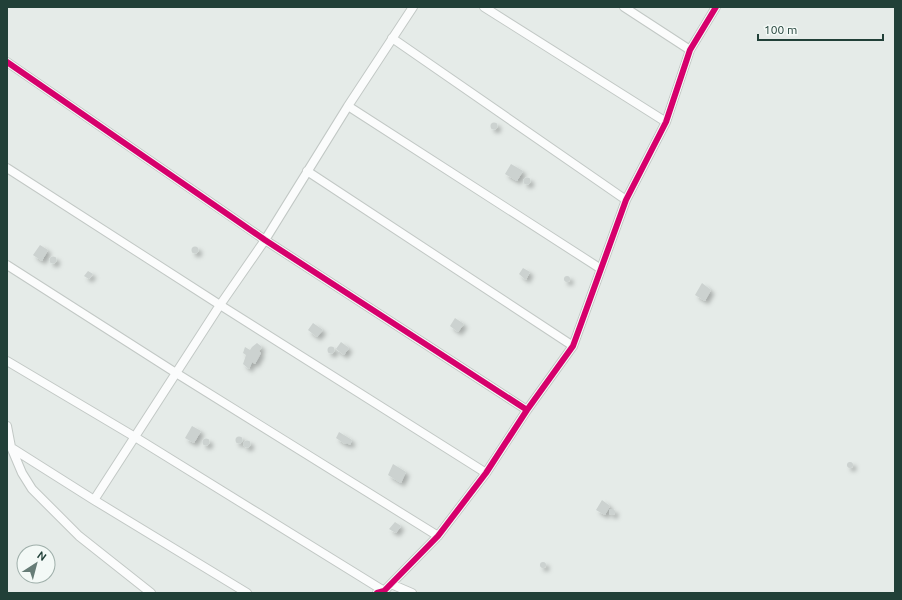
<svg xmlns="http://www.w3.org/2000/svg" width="902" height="600" viewBox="0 0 902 600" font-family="Ubuntu,sans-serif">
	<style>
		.building { fill: #ccd2d0; filter: url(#shadow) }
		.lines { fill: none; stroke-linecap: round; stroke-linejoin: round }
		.street-casing { stroke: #c2c8c5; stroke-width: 10 }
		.street { stroke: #fbfcfc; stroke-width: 8 }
		.cycleway-casing { stroke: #f3f9f6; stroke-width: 8 }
		.cycleway { stroke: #d6006c; stroke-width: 6 }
	</style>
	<defs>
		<filter id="shadow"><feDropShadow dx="3.5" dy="3.5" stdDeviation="2" flood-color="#0004"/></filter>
	</defs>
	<rect width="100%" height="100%" fill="#e5ebe8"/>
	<!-- building -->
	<path class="building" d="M490.5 126a3.5 3.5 0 1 1 7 0a3.5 3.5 0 1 1-7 0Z
		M511,164L523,171L517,181L505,174Z
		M523.5 181a3.5 3.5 0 1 1 7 0a3.5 3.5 0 1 1-7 0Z
		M40,245L48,250L42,261L33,255Z
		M191.5 250a3.5 3.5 0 1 1 7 0a3.5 3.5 0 1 1-7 0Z
		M49.5 260a3.5 3.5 0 1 1 7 0a3.5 3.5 0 1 1-7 0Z
		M523,268L530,272L526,280L519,274Z
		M88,271L93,274L89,279L84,276Z
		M564 279a3 3 0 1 1 6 0a3 3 0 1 1-6 0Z
		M702,283L711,290L705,301L695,295Z
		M455,318L464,324L458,332L450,326Z
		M313,323L323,330L317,337L308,330Z
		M341,342L349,348L344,355L336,349Z
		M257,343L262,347L259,351L261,353L255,364L252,362L249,369L243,364L246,355L243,353L245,347L250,350L252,347Z
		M327.5 350a3.5 3.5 0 1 1 7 0a3.5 3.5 0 1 1-7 0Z
		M192,426L201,431L194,443L185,438Z
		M339,432L352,440L350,445L347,443L345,444L336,438Z
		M235.5 440a3.5 3.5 0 1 1 7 0a3.5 3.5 0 1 1-7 0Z
		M202.5 442a3.5 3.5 0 1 1 7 0a3.5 3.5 0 1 1-7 0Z
		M243.5 444a3.5 3.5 0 1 1 7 0a3.5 3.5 0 1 1-7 0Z
		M847 465a3 3 0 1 1 6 0a3 3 0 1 1-6 0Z
		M393,464L406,472L401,483L388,475Z
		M602,500L610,506L605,515L596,510Z
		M609 512a3 3 0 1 1 6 0a3 3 0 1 1-6 0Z
		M395,522L401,526L396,533L389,529Z
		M540 565a3 3 0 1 1 6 0a3 3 0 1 1-6 0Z"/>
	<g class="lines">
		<!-- street casing -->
		<g class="street-casing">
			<path id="street" d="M484,7L666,122
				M624,7L690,50
				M392,38L626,200
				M7,62L265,240L527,410
				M348,106L601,269
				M7,168L220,305L486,473
				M307,171L573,346
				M7,265L176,373L438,536
				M7,361L135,437L384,591
				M7,426L11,447L22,473L32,489L79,536L151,593
				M7,445L94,500L247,593
				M94,500L220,305L265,240L348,106L413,7
				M391,584L412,593
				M377,593L384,591L438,536L486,473L527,410L573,346L626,200L666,122L690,50L716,7"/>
		</g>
		<!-- street -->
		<use href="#street" class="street"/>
		<!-- cycleway casing -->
		<g class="cycleway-casing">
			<path id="cycleway" d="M7,62L265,240L527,410
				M377,593L384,591L438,536L486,473L527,410L573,346L626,200L666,122L690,50L716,7"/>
		</g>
		<!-- cycleway -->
		<use href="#cycleway" class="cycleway"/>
	</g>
	<!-- border -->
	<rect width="902" height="600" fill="none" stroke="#214038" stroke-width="16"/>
	<!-- north arrow -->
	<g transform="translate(36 564) rotate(36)"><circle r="19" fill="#f3f9f6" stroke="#9fafaa"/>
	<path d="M0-3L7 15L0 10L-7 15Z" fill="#667c76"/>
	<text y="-6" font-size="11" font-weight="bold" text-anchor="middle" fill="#214038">N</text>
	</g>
	<!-- scale -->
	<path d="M758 34v6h125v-6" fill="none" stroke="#214038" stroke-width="2"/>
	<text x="764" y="34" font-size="12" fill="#214038" stroke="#f3f9f6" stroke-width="3" paint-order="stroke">100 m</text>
</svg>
